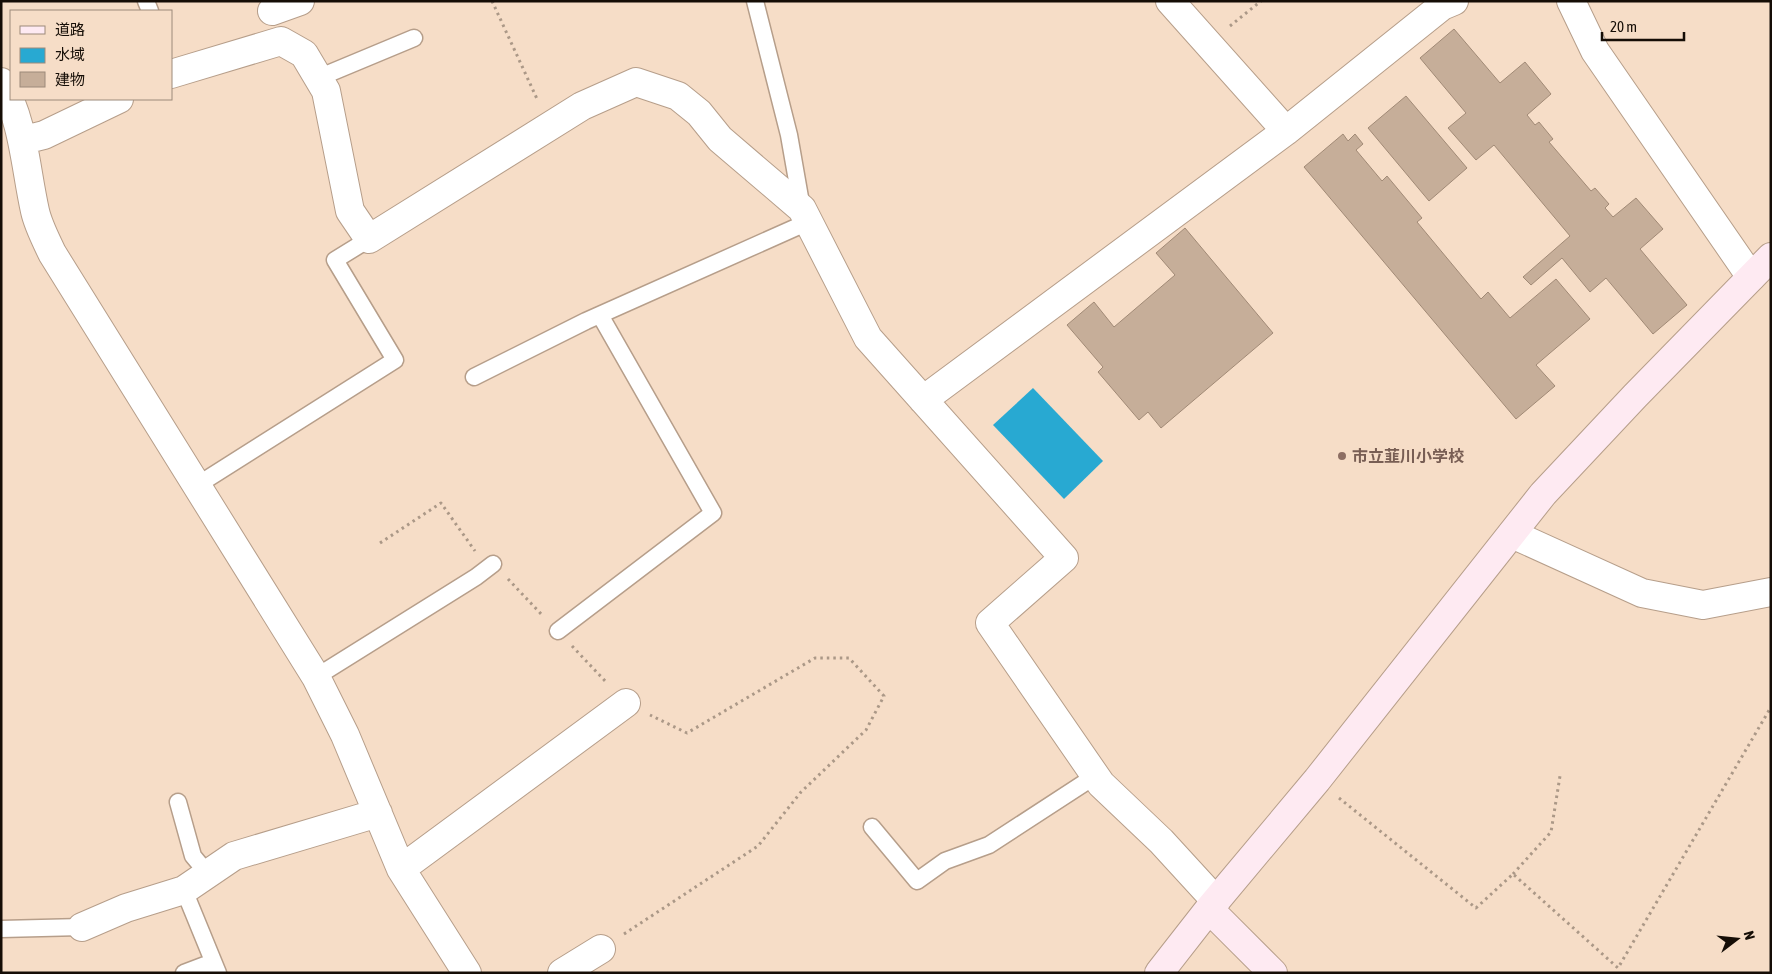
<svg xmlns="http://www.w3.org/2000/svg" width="1772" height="974" viewBox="0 0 1772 974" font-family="'Asap Condensed','Noto Sans JP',sans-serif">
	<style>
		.water { fill: #28a9d2 }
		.building { fill: #c6ae99; stroke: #a18a76 }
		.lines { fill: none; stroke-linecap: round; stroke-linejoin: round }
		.lane-casing { stroke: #b69e8a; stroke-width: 19 }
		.street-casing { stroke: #b69e8a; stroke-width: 30 }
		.secondary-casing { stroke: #b69e8a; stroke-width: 30 }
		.path { stroke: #ab9887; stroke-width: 3; stroke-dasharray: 2.5 4; stroke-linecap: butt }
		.lane { stroke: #fff; stroke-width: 16 }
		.street { stroke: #fff; stroke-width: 28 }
		.secondary { stroke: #feeaf2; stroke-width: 28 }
		.education-dot { fill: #8d6e63; stroke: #f6ddc7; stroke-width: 2 }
		.labels { text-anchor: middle; stroke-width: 5; stroke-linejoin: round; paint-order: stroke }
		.education-label { font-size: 16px; font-weight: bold; fill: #785e54; stroke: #f6ddc7; text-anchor: start }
	</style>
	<rect width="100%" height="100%" fill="#f6ddc7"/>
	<!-- water -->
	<path class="water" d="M1033,388L1103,461L1064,499L993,425Z"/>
	<!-- building -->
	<path class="building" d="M1454,29L1500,83L1525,62L1551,94L1527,115L1535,125L1539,122L1553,139L1549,142L1591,191L1595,188L1609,204L1605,208L1613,217L1636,198L1663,229L1640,249L1687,305L1653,334L1606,278L1590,292L1562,258L1531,285L1523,277L1570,236L1494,145L1476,160L1448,128L1466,113L1420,58Z
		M1406,96L1467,168L1429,201L1368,128Z
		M1343,134L1348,141L1355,134L1363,144L1356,150L1382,181L1387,176L1422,218L1417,222L1481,299L1488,292L1510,318L1556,279L1590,319L1536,365L1555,386L1516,419L1304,167Z
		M1185,228L1273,333L1161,428L1148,412L1139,420L1098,372L1103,367L1067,325L1094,302L1114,327L1175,275L1156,253Z"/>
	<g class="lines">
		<!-- lane casing -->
		<g class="lane-casing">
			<path id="lane" d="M146,1L150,11
				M755,1L789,135L802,209
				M318,78L414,38
				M474,377L586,321L808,222
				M196,486L395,360L335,260L369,239
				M558,631L713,513L600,315
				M316,677L476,577L493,564
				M178,802L193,856L208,874
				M872,827L917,881L945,861L989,845L1095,776
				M184,890L218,973
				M1,929L82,927
				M184,973L213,962"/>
		</g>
		<!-- street casing -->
		<g class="street-casing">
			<path id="street" d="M1170,1L1286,131
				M1571,1L1595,51L1751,277
				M272,11L300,1
				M171,74L281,41L304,54L326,91L350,211L369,239L582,106L636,82L678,96L699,113L720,139L802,209L868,338L1064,558L990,623L1101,784L1161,841L1216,901
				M1,82C24,122 25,166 35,211C38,225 46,240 52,253L316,677L345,735L401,869L467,973
				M24,140L44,135L119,99
				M923,400L1286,131L1442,6L1454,1
				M1512,534L1642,593L1703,605L1771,592
				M401,869L626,703
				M82,927L126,908L184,890L234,856L378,813
				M562,973L601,949"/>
		</g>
		<!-- secondary casing -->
		<g class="secondary-casing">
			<path id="secondary" d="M1209,909L1273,973
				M1159,973L1209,909L1317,780L1543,494L1635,396L1771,257"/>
		</g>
		<!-- path -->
		<path class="path" d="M492,1L538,101
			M1230,26L1261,1
			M380,543L441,503L475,551
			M508,579L543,616
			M572,646L607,683
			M1339,798L1476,908L1513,874L1618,968L1771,707
			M1513,874L1551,832L1560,776
			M624,934L758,846L801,792L866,730L884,696L849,658H815L687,733L650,715"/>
		<!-- lane -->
		<use href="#lane" class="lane"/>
		<!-- street -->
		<use href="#street" class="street"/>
		<!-- secondary -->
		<use href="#secondary" class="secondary"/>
	</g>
	<!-- markers -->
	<circle class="education-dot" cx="1342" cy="456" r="5"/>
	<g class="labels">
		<!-- education labels -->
		<g class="education-label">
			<text x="1352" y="462">市立韮川小学校</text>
		</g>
	</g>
	<!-- border -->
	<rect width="1772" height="974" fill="none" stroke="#150d06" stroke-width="5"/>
	<!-- legend -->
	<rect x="10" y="10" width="162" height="90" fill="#f6ddc7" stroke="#9c8a7a"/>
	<rect x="20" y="26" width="25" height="8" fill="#feeaf2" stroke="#9c8a7a"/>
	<text x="55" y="35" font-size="15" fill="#150d06">道路</text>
	<rect x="20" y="48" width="25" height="15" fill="#28a9d2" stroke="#9c8a7a"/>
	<text x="55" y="60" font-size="15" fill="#150d06">水域</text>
	<rect x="20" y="72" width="25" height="15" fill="#c6ae99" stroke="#9c8a7a"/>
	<text x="55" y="85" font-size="15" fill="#150d06">建物</text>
	<!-- north arrow -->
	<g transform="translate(1737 939) rotate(74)" stroke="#f6ddc7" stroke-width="4" paint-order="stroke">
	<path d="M0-4L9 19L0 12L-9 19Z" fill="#150d06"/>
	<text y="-8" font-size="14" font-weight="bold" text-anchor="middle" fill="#150d06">N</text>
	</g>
	<!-- scale -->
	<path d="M1602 32v8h82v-8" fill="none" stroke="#150d06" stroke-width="2.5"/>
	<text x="1610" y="32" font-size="15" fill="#150d06" stroke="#f6ddc7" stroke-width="4" paint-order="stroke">20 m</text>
</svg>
